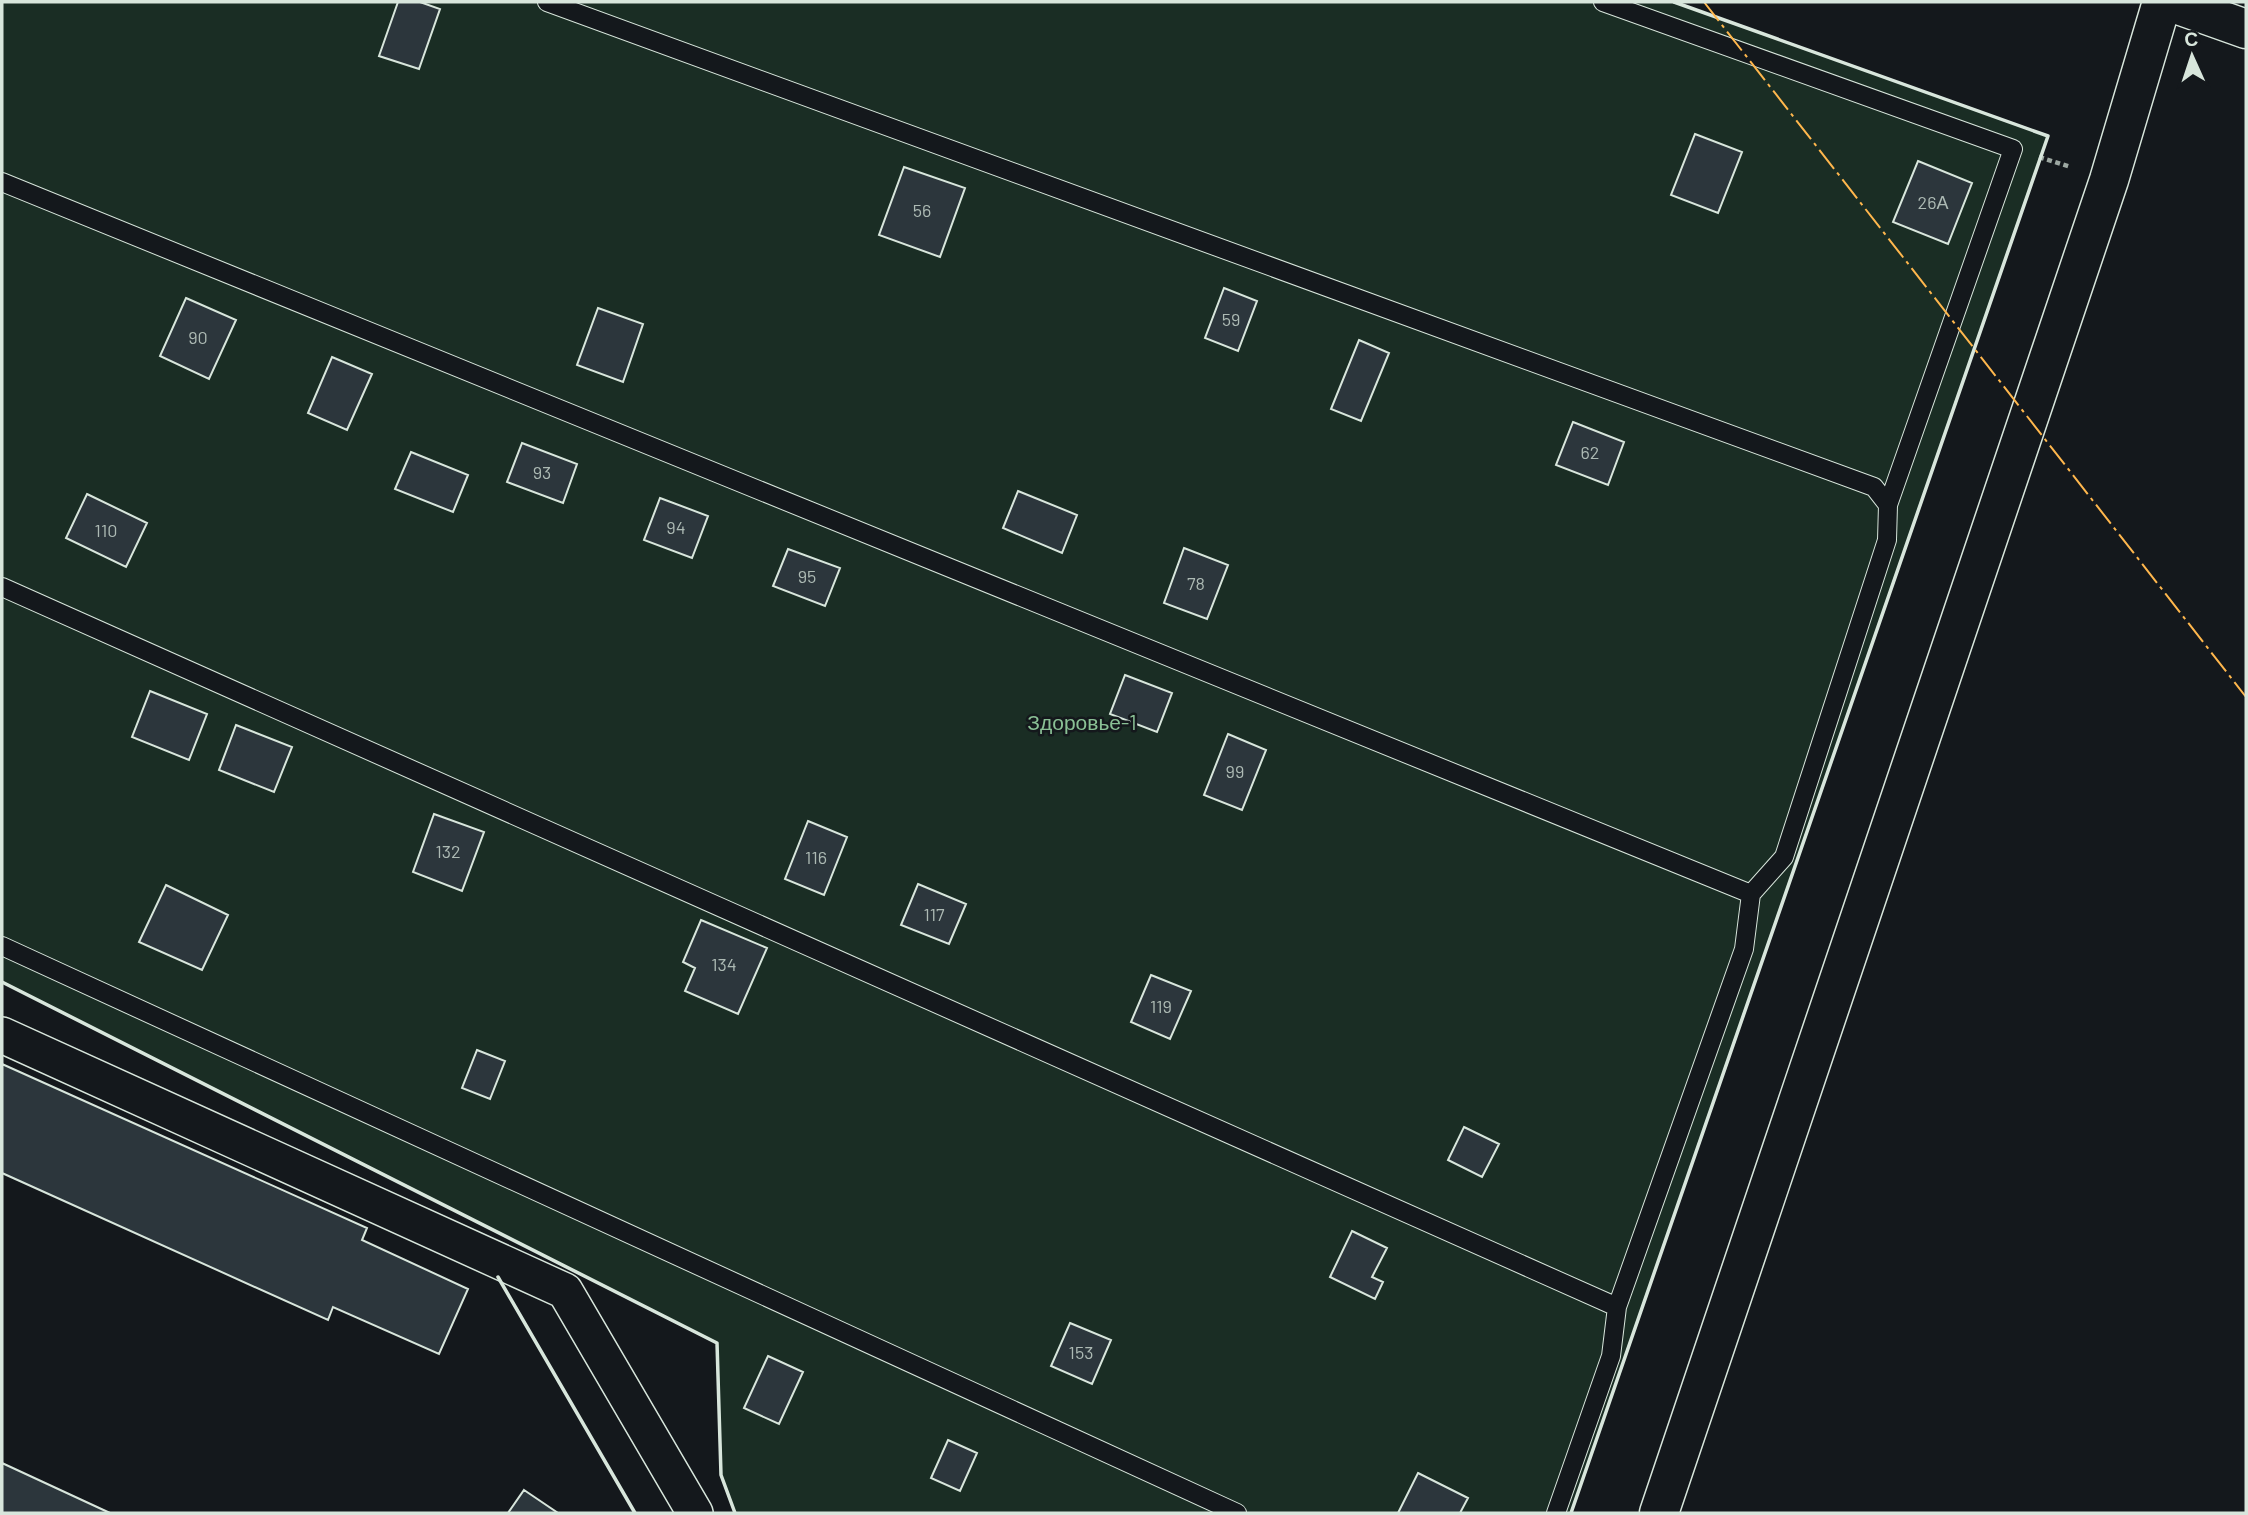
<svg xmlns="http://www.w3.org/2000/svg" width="2248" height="1515" viewBox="0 0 2248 1515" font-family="Barlow,sans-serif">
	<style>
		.green { fill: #1a2d24; stroke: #939e99; stroke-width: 2 }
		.building { fill: #2c363c; stroke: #d8e6dc; stroke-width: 2 }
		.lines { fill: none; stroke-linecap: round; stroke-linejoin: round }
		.service-casing { stroke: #d8e6dc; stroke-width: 20 }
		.minor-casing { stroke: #d8e6dc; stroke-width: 38 }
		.secondary-casing { stroke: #d8e6dc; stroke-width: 41 }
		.path { stroke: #9da8a2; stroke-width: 4.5; stroke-dasharray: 5 3.5; stroke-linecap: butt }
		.service { stroke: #14181c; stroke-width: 18 }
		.minor { stroke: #14181c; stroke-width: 35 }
		.secondary { stroke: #14181c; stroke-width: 38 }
		.wall { stroke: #d8e6dc; stroke-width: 3.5 }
		.power { stroke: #ffb74d; stroke-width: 2; stroke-dasharray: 24 5 3.5 5; stroke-linecap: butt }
		.labels { text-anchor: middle; stroke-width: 5; stroke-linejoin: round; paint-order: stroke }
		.number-label { font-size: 18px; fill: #adbab4 }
		.park-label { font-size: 21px; fill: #8ac095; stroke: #14181c }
	</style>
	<rect width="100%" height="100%" fill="#14181c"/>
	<!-- green -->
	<path class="green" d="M2,2H1674L2048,136L1571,1513H735L721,1475L717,1343L2,982Z"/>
	<!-- building -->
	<path class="building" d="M398,2H420L440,9L419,69L379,56Z
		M1695,134L1742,152L1718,213L1671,195Z
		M1918,161L1972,183L1948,244L1893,222Z
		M904,167L965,188L940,257L879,235Z
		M1224,288L1257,301L1238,351L1205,338Z
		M186,298L236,320L209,379L160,356Z
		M598,308L643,324L623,382L577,365Z
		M1359,340L1389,353L1361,421L1331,409Z
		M332,357L372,374L347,430L308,413Z
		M1573,422L1624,442L1608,485L1556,465Z
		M522,443L577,464L563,503L507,482Z
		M411,452L468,475L453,512L395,489Z
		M1018,491L1077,515L1062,553L1003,528Z
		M87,494L147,523L126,567L66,538Z
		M660,498L708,516L692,558L644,540Z
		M1184,548L1228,565L1207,619L1164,603Z
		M788,549L840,568L825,606L773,586Z
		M1125,675L1172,693L1157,732L1110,714Z
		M150,691L207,714L189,760L132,737Z
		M236,725L292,747L274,792L219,770Z
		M1228,734L1266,750L1242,810L1204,795Z
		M434,814L484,832L462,891L413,872Z
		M808,821L847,837L824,895L785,879Z
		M918,884L966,904L949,944L901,925Z
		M166,885L228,915L202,970L139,942Z
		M701,920L767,948L738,1014L685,991L695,968L683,962Z
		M1151,975L1191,991L1170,1039L1131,1022Z
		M477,1050L505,1061L490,1099L462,1088Z
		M2,1064L367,1228L362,1240L468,1289L439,1354L333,1307L328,1320L2,1173Z
		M1464,1127L1499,1144L1482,1177L1448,1160Z
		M1352,1231L1387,1248L1372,1277L1383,1282L1375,1299L1330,1277Z
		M1070,1323L1111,1340L1092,1384L1051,1366Z
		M768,1356L803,1372L779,1424L744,1408Z
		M948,1440L977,1453L960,1491L931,1478Z
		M2,1463L110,1513H2Z
		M1418,1473L1468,1498L1460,1513H1398Z
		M524,1490L558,1513H508Z"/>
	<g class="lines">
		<!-- service casing -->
		<g class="service-casing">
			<path id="service" d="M547,2L1874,487L1888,505
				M2,182L1751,894
				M2,587L1617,1307
				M2,946L1237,1513
				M1556,1513L1611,1356L1617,1307L1744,949L1751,894L1784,857L1887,540L1888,505L2013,149L1603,2"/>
		</g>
		<!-- minor casing -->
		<g class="minor-casing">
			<path id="minor" d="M2,1035L565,1291L695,1513"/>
		</g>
		<!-- secondary casing -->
		<g class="secondary-casing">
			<path id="secondary" d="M2170,2L2246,29
				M1659,1513L2109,180L2162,2"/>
		</g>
		<!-- path -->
		<path class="path" d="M2039,157L2071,167"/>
		<!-- service -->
		<use href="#service" class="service"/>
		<!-- minor -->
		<use href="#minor" class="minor"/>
		<!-- secondary -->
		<use href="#secondary" class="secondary"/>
		<!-- wall -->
		<path class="wall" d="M2,982L717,1343L721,1475L735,1513
			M498,1277L635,1513
			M1571,1513L2048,136L1674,2"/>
		<!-- power -->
		<path class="power" d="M1704,2L2246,697"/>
	</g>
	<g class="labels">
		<!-- number labels -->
		<g class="number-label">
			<text x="1933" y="209">26А</text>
			<text x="922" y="217">56</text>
			<text x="1231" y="326">59</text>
			<text x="198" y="344">90</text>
			<text x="1590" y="459">62</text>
			<text x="542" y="479">93</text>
			<text x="676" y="534">94</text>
			<text x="106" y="537">110</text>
			<text x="807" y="583">95</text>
			<text x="1196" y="590">78</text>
			<text x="1235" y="778">99</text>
			<text x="448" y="858">132</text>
			<text x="816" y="864">116</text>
			<text x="934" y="921">117</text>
			<text x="724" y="971">134</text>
			<text x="1161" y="1013">119</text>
			<text x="1081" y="1359">153</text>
		</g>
		<!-- park labels -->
		<g class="park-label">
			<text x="1082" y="730">Здоровье-1</text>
		</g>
	</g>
	<!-- border -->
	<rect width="2248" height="1515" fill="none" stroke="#d8e6dc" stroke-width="7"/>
	<!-- north arrow -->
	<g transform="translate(2192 56) rotate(357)" stroke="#14181c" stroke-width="5" paint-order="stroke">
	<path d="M0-5L12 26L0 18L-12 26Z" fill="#d8e6dc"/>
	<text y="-10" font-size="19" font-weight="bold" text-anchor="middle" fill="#d8e6dc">С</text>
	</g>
</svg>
